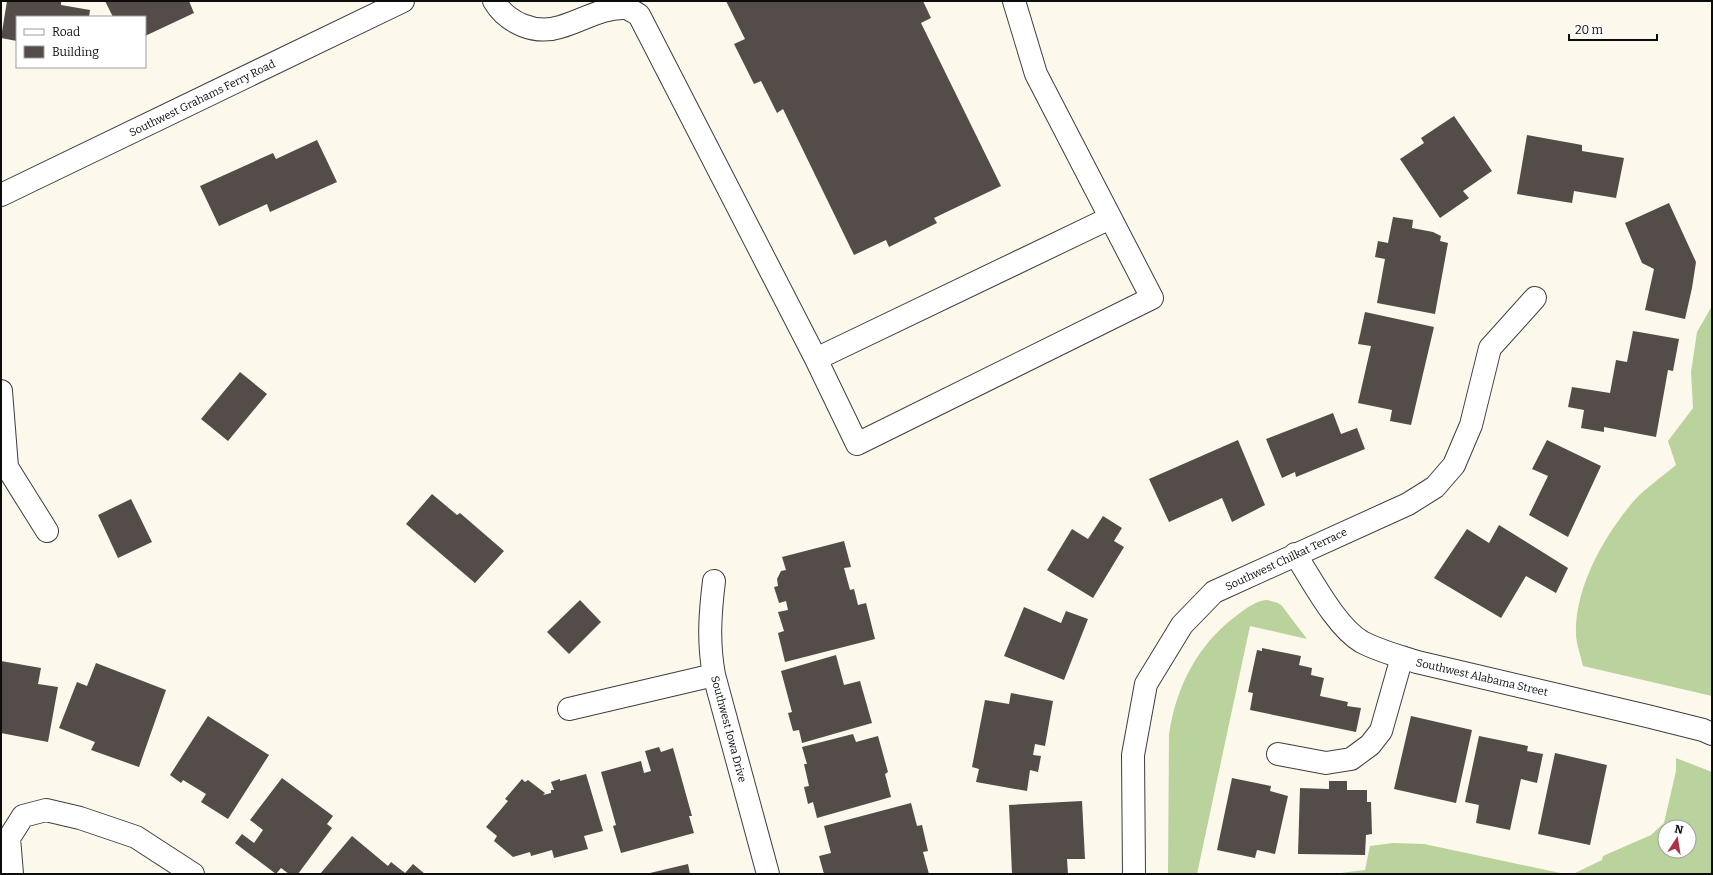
<svg xmlns="http://www.w3.org/2000/svg" width="1713" height="875" viewBox="0 0 1713 875" font-family="Bitter,serif">
	<style>
		.forest { fill: #bad29b; fill-rule: evenodd }
		.building { fill: #534c49 }
		.lines { fill: none; stroke-linecap: round; stroke-linejoin: round }
		.minor-casing { stroke: #3f3f3f; stroke-width: 24 }
		.minor { stroke: #fff; stroke-width: 22 }
		.labels { text-anchor: middle; stroke-width: 4; stroke-linejoin: round; paint-order: stroke }
		.street-label { font-size: 11px; fill: #0c0c0c; stroke: #fff }
	</style>
	<rect width="100%" height="100%" fill="#fdf8ec"/>
	<!-- forest -->
	<path class="forest" d="M1712,306V696L1583,666C1581,657 1577,646 1576,636C1574,589 1603,538 1632,503C1644,489 1662,477 1676,465L1668,441L1693,408L1691,372L1697,332Z
		M1267,600L1278,603L1282,606L1307,639L1250,626L1197,874H1168L1169,735C1176,686 1198,643 1240,613C1248,607 1256,601 1267,600Z
		M1676,758L1712,772V874H1573L1602,860L1603,856L1651,835L1664,823L1676,771ZM1665,827H1689V851H1665Z
		M1393,843L1424,844L1565,874H1332L1365,870L1370,846Z"/>
	<!-- building -->
	<path class="building" d="M7,1H61V5L90,10L89,17H17V41L1,38Z
		M105,1H189L194,13L145,36V17H113Z
		M726,1H923L931,18L921,23L1001,186L934,218L937,223L889,247L886,240L854,255L783,109L777,113L761,81L754,84L734,44L745,39Z
		M1454,116L1492,171L1463,191L1469,198L1440,218L1400,159L1424,143L1421,138Z
		M1527,135L1582,145V151L1624,158L1616,198L1574,191L1572,203L1517,194Z
		M317,140L337,182L270,212L267,204L219,226L200,186L273,153L276,159Z
		M1669,203L1696,262L1692,288L1685,319L1645,310L1654,269L1642,263L1625,223Z
		M1393,217L1413,220L1412,228L1433,232L1441,236L1440,241L1448,243L1435,314L1377,303L1385,259L1375,257L1378,241L1388,243Z
		M1365,312L1434,327L1411,425L1390,421L1392,410L1358,403L1371,346L1358,344Z
		M1633,331L1679,339L1673,371L1668,370L1656,437L1604,427V432L1581,428L1584,410L1568,407L1572,387L1610,393L1616,360L1627,362Z
		M240,372L267,394L228,441L201,419Z
		M1333,413L1341,434L1357,428L1365,449L1296,477L1295,472L1282,478L1266,439Z
		M1238,440L1265,505L1232,522L1222,498L1169,522L1149,479Z
		M1547,440L1601,466L1568,537L1529,515L1548,476L1532,469Z
		M432,494L457,515L460,513L504,551L475,583L406,524Z
		M131,499L152,542L118,558L98,515Z
		M1103,516L1122,528L1114,541L1124,547L1093,598L1047,570L1072,529L1088,539Z
		M1499,525L1568,568L1556,593L1526,576L1501,618L1434,578L1467,529L1489,543Z
		M844,541L851,567L844,568L850,590L854,589L858,605L866,603L875,639L785,662L778,633L784,631L778,612L788,610L786,601L779,603L774,587L778,586L777,579L781,571L786,570L782,557Z
		M580,600L601,622L569,654L547,632Z
		M1024,607L1061,623L1066,611L1088,619L1064,680L1004,656Z
		M1262,648L1301,656L1299,665L1312,668L1311,675L1324,678L1320,696L1348,702L1347,706L1361,708L1356,732L1250,710L1253,693L1248,692L1257,650L1262,651Z
		M836,655L844,685L860,681L872,723L802,743L799,730L793,731L788,713L792,712L781,671Z
		M1,661L41,668L38,684L58,687L48,742L1,733Z
		M96,663L166,690L139,767L91,750L95,742L59,728L77,682L87,686Z
		M1011,693L1053,701L1045,746L1035,744L1033,755L1041,756L1038,772L1030,770L1027,791L976,782L979,769L972,767L985,700L1009,704Z
		M208,716L269,755L228,819L201,802L206,794L183,780L181,783L170,775Z
		M1411,716L1472,730L1456,803L1394,789Z
		M853,734L856,742L878,736L888,772L885,774L891,797L817,818L813,802L808,804L804,787L809,786L804,764H807L802,747Z
		M1479,736L1528,746L1527,751L1543,754L1537,783L1521,779L1510,830L1476,823L1479,805L1465,802Z
		M659,747L661,752L673,748L692,816H689L694,833L621,853L613,826L616,825L601,772L641,761L644,773L651,771L645,751Z
		M1555,753L1607,765L1590,845L1538,834Z
		M586,774L603,831L584,836L588,849L554,858L552,850L531,856L530,852L513,857L494,841L497,836L486,827L508,801L505,799L522,779L525,782L528,780L545,793L543,795L551,793V790H554L551,782L560,779V781Z
		M282,778L333,816L327,824L332,828L298,874H289L281,868L276,874L235,843L242,834L254,843L263,830L250,820Z
		M1232,778L1271,786L1270,791L1288,796L1275,854L1257,850L1255,858L1217,850Z
		M1329,781H1347V790H1367V802H1371L1372,834L1366,835L1365,855L1298,854L1300,788L1329,789Z
		M1082,801L1085,859H1067L1068,874H1012L1009,805Z
		M911,803L917,826L922,825L928,851L923,852L929,874H824L819,856L831,853L824,826Z
		M352,836L388,866L391,862L405,873L413,864L425,874H320Z
		M688,864L690,874H650V873Z"/>
	<g class="lines">
		<!-- minor casing -->
		<g class="minor-casing">
			<path id="minor" d="M494,1C507,23 535,35 560,27C582,21 602,7 625,8C629,8 635,13 639,15L816,359L857,444L1152,298L1036,74L1014,1
				M1,195L403,1
				M816,359L1110,218
				M1,391L7,467L47,531
				M1295,554C1312,580 1336,627 1362,642C1379,651 1399,656 1417,662L1647,716L1703,730L1712,734
				M714,581C710,614 708,642 714,675L768,874
				M569,709L714,675
				M1278,754L1326,763L1351,759L1370,745L1381,731L1402,657
				M12,874L9,838L23,816L46,810L80,818L136,837L193,874
				M1134,874L1133,755L1146,684L1182,625L1214,592L1408,504L1435,487L1454,465L1471,425L1490,348L1535,298"/>
		</g>
		<!-- minor -->
		<use href="#minor" class="minor"/>
	</g>
	<g class="labels">
		<!-- street labels -->
		<g class="street-label">
			<text transform="translate(202 98) rotate(-26)" y="4">Southwest Grahams Ferry Road</text>
			<text transform="translate(1286 559) rotate(-25)" y="4">Southwest Chilkat Terrace</text>
			<text transform="translate(1482 677) rotate(13)" y="4">Southwest Alabama Street</text>
			<text transform="translate(729 729) rotate(75)" y="4">Southwest Iowa Drive</text>
		</g>
	</g>
	<!-- border -->
	<rect width="1713" height="875" fill="none" stroke="#0c0c0c" stroke-width="4"/>
	<!-- legend -->
	<rect x="16" y="16" width="130" height="52" fill="#ffffff" stroke="#9e9e9e"/>
	<rect x="24" y="29" width="20" height="6" fill="#ffffff" stroke="#9e9e9e"/>
	<text x="52" y="36" font-size="12" fill="#0c0c0c">Road</text>
	<rect x="24" y="46" width="20" height="12" fill="#534c49" stroke="#9e9e9e"/>
	<text x="52" y="56" font-size="12" fill="#0c0c0c">Building</text>
	<!-- north arrow -->
	<g transform="translate(1677 839) rotate(12)"><circle r="19" fill="#ffffff" stroke="#9e9e9e"/>
	<path d="M0-3L7 15L0 10L-7 15Z" fill="#ab3447"/>
	<text y="-6" font-size="11" font-weight="bold" text-anchor="middle" fill="#0c0c0c">N</text>
	</g>
	<!-- scale -->
	<path d="M1569 34v6h88v-6" fill="none" stroke="#0c0c0c" stroke-width="2"/>
	<text x="1575" y="34" font-size="12" fill="#0c0c0c" stroke="#ffffff" stroke-width="3" paint-order="stroke">20 m</text>
</svg>
